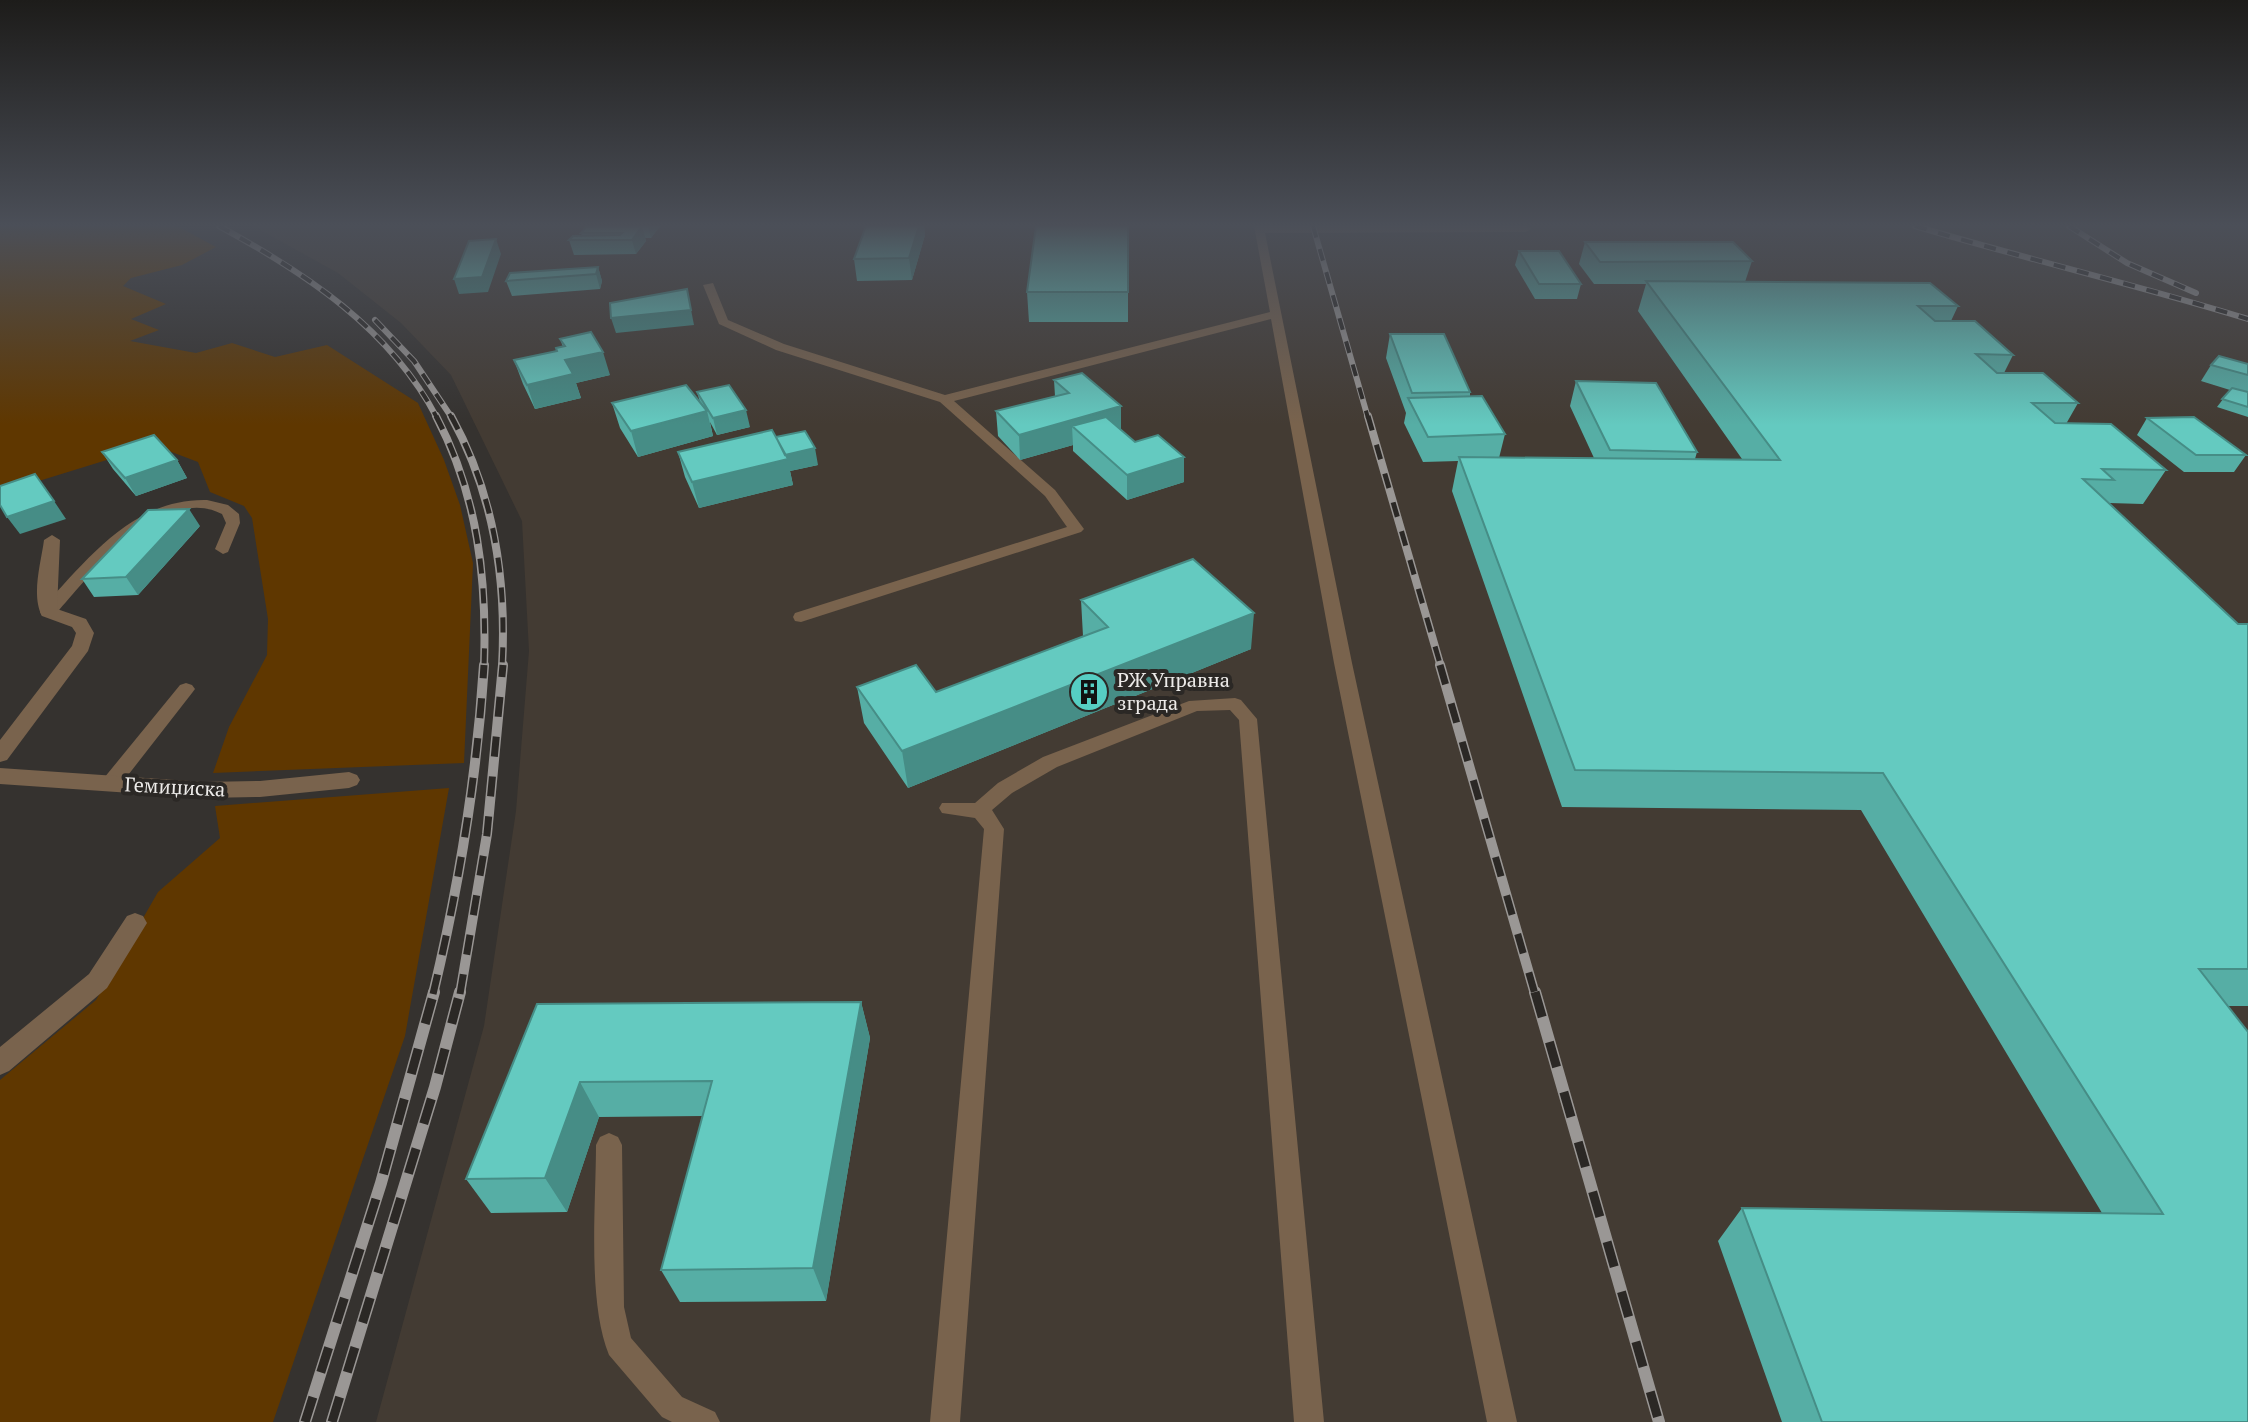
<svg xmlns="http://www.w3.org/2000/svg" width="2248" height="1422" viewBox="0 0 2248 1422" font-family="'PT Serif',serif">
	<style>
		.built { fill: #433b33 }
		.green { fill: #5f3700 }
		.lines { fill: none; stroke-linecap: round; stroke-linejoin: round }
		.lane { fill: #79634d; fill-rule: evenodd }
		.street { fill: #79634d; fill-rule: evenodd }
		.rail-far3-casing { stroke: #9a9795; stroke-width: 6 }
		.rail-far2-casing { stroke: #9a9795; stroke-width: 8 }
		.rail-far1-casing { stroke: #9a9795; stroke-width: 10 }
		.rail-casing { stroke: #9a9795; stroke-width: 12 }
		.rail-far3 { stroke: #2b2825; stroke-width: 4; stroke-dasharray: 12; stroke-linecap: butt }
		.rail-far2 { stroke: #2b2825; stroke-width: 5; stroke-dasharray: 15; stroke-linecap: butt }
		.rail-far1 { stroke: #2b2825; stroke-width: 7; stroke-dasharray: 20; stroke-linecap: butt }
		.rail { stroke: #2b2825; stroke-width: 9; stroke-dasharray: 26; stroke-linecap: butt }
		.wall { fill: #56aea5 }
		.shaded-wall { fill: #468d86 }
		.building { fill: #64cac0; stroke: #468d86; stroke-width: 2 }
		.labels { text-anchor: middle; stroke-width: 8; stroke-linejoin: round; paint-order: stroke }
		.poi-label { font-size: 20px; fill: #edebe9; stroke: #2b2825; text-anchor: start }
		.street-label { font-size: 20px; fill: #edebe9; stroke: #2b2825 }
	</style>
	<rect width="100%" height="100%" fill="#35322f"/>
	<!-- built -->
	<path class="built" d="M253,226H2248V1422H376L484,1026L516,811L529,651L522,521L451,375L401,323L338,273Z"/>
	<!-- green -->
	<path class="green" d="M0,226H177L216,247L182,265L131,278L123,286L166,304L131,319L159,330L130,341L196,353L232,343L275,357L327,345L418,403L444,460L460,505L473,563L464,763L213,773L229,727L267,655L268,619L252,518L244,506L210,492L198,462L161,448L110,459L0,493Z
		M449,788L405,1036L273,1422H0V1080L96,1000L158,892L220,838L215,806Z"/>
	<g class="lines">
		<!-- lane -->
		<path class="lane" d="M1254,226H1527L1531,229L1526,232L1265,233L1352,663L1517,1422H1487L1334,663L1271,319L954,401L1055,490L1084,529L1081,532L801,622L795,621L793,617L795,613L1067,527L1045,496L940,402L776,350L719,324L703,285L713,283L728,320L784,344L945,395L1270,312Z
			M207,500L228,505L239,514L240,523L228,552L223,554L215,549L226,523L222,514C162,483 88,577 54,616H42L40,612L42,608C87,560 133,498 207,500Z
			M186,683L192,685L195,689L192,693L118,788H104L101,783L104,778L180,685Z
			M1235,698L1241,700L1257,719L1324,1422H1294L1239,720L1230,710L1197,711L1057,767L1012,793L992,810L1004,829L960,1422H930L984,829L975,818L942,813L939,808L942,803H975L998,783L1043,757L1189,701Z
			M609,1133L618,1137L622,1145L624,1307L631,1338L682,1397L715,1412L720,1422H672L662,1417L609,1355C587,1301 596,1205 596,1145L600,1137Z"/>
		<!-- street -->
		<path class="street" d="M52,535L60,540L57,609L86,619L94,633L88,651L7,760L0,762V740L72,646L76,633L72,627L42,616C31,595 41,563 44,540Z
			M0,768L204,782L260,781L349,772L357,775L360,780L357,785L349,788L260,797L204,798L0,784Z
			M135,913L143,916L147,923L107,988L9,1071L0,1075V1047L89,974L127,916Z"/>
		<!-- rail-far3 casing -->
		<g class="rail-far3-casing">
			<path id="rail-far3" d="M219,226C305,273 390,328 437,418
				M1313,226L1368,418
				M1915,226C2026,259 2138,285 2248,319
				M2069,226L2127,263L2196,293
				M375,320L414,361L452,418"/>
		</g>
		<!-- rail-far2 casing -->
		<g class="rail-far2-casing">
			<path id="rail-far2" d="M436,416C478,496 487,578 484,667
				M451,416C494,494 507,578 502,667
				M1368,416L1441,667"/>
		</g>
		<!-- rail-far1 casing -->
		<g class="rail-far1-casing">
			<path id="rail-far1" d="M1440,665L1535,994
				M433,994C459,886 477,776 484,665
				M460,994L487,834L503,665"/>
		</g>
		<!-- rail casing -->
		<g class="rail-casing">
			<path id="rail" d="M1535,992L1659,1422
				M305,1422L381,1183L434,992
				M332,1422L435,1087L460,992"/>
		</g>
		<!-- rail-far3 -->
		<use href="#rail-far3" class="rail-far3"/>
		<!-- rail-far2 -->
		<use href="#rail-far2" class="rail-far2"/>
		<!-- rail-far1 -->
		<use href="#rail-far1" class="rail-far1"/>
		<!-- rail -->
		<use href="#rail" class="rail"/>
	</g>
	<!-- wall -->
	<path class="wall" d="M590,226H660L651,238H645L646,241L636,254L574,255L569,240L582,236L581,233Z
		M866,226H924L925,235L912,280L857,281L854,259Z
		M1128,226V322H1029L1027,292Z
		M1585,242L1752,261L1745,282L1958,306L1951,321L2013,355L2004,373L2078,403L2066,424L2166,470L2143,504L2109,503L2238,624H2248V1006H2228L2248,1422H1782L1718,1241L1742,1208L2102,1213L1861,810L1562,807L1452,491L1458,461L1423,462L1404,423L1406,413L1386,358L1390,334L1470,392V396L1505,434L1499,458H1594L1570,406L1576,381L1697,452L1695,459H1742L1638,311L1646,284H1594L1579,264Z
		M1519,251L1581,284L1577,299H1535L1515,265Z
		M598,267L602,281L600,289L512,296L506,281Z
		M560,339L610,375L576,383L581,398L535,409L523,384L514,360L557,351L563,347Z
		M2248,364V417L2217,407L2230,390L2201,381L2211,365Z
		M1054,380L1121,406V430L1135,442L1184,457V482L1127,500L1073,451V445L1020,460L998,436L996,411L1055,396Z
		M697,392L750,427L717,435L710,422L713,436L638,457L620,428L612,403L700,402Z
		M2147,418L2246,455L2234,472H2184L2137,435Z
		M776,437L818,465L790,471L793,485L699,508L685,477L678,452Z
		M102,452L177,460L187,478L136,496L113,469Z
		M200,526L138,595L94,597L82,579Z
		M1081,600L1251,649L908,788L864,723L857,687L936,692L1083,636Z
		M861,1002L870,1038L826,1301L680,1302L661,1270L703,1116L599,1117L567,1212L491,1213L466,1179L537,1004Z"/>
	<!-- shaded-wall -->
	<path class="shaded-wall" d="M642,226L646,241L636,254L632,240Z
		M648,226H660L651,238Z
		M919,226H924L925,235L912,280L909,258Z
		M496,239L501,254L488,292L459,294L454,279Z
		M598,267L602,281L600,289L596,274Z
		M687,289L694,325L616,333L611,318Z
		M603,352L610,375L576,383L581,398L535,409L527,385L565,360Z
		M1121,406V430L1072,426L1073,445L1020,460L1019,435Z
		M746,410L750,427L717,435L713,418Z
		M707,411L713,436L638,457L631,431Z
		M815,448L818,465L790,471L793,485L699,508L692,482L783,455Z
		M1184,457V482L1127,500V475Z
		M177,460L187,478L136,496L125,478Z
		M54,501L66,519L20,534L7,517Z
		M189,509L200,526L138,595L126,577Z
		M1254,613L1251,649L908,788L902,751Z
		M861,1002L870,1038L826,1301L813,1268Z
		M580,1082L599,1117L567,1212L545,1178Z"/>
	<!-- building -->
	<path class="building" d="M642,226L632,240H569L573,236L620,235L622,233H581L586,227Z
		M866,226H919L909,258L854,259Z
		M1036,226H1128V292H1027Z
		M496,239L482,277L454,279L469,241Z
		M1585,242H1733L1752,261L1600,262Z
		M1519,251H1559L1581,284H1539Z
		M598,267L596,274L506,281L510,273Z
		M1646,281L1930,283L1958,306H1918L1935,321H1975L2013,355L1976,354L1997,373H2043L2078,403H2032L2055,423L2111,424L2166,470L2102,469L2114,480L2083,479L2238,624H2248V969H2199L2248,1032V1422H1822L1742,1208L2163,1214L1883,773L1575,770L1459,457L1780,460Z
		M687,289L691,310L611,318L610,303Z
		M591,332L603,352L565,360L573,374L527,385L514,360L557,351L556,348L565,346L560,339Z
		M1390,334H1444L1470,392L1412,393Z
		M2219,356L2248,364V375L2211,365Z
		M1082,373L1121,406L1019,435L996,411L1069,393L1054,380Z
		M1576,381L1656,383L1697,452L1610,450Z
		M686,385L707,411L631,431L612,403Z
		M729,385L746,410L713,418L697,392Z
		M2232,388L2248,392V407L2222,399Z
		M1482,396L1505,434L1428,437L1408,398Z
		M1106,417L1135,442L1158,435L1184,457L1127,475L1072,426Z
		M2194,417L2246,455H2196L2147,418Z
		M772,430L788,459L692,482L678,452Z
		M805,431L815,448L785,455L776,437Z
		M154,435L177,460L125,478L102,452Z
		M35,474L54,501L7,517L0,505V486Z
		M189,509L126,577L82,579L148,510Z
		M1193,559L1254,613L902,751L857,687L916,665L936,692L1108,627L1081,600Z
		M861,1002L813,1268L661,1270L712,1081L580,1082L545,1178L466,1179L537,1004Z"/>
	<!-- sky -->
	<linearGradient id="sky" x2="0" y2="1"><stop stop-color="#1d1c1a"/><stop offset="0.53" stop-color="#4b4f58"/><stop offset="1" stop-color="#4b4f58" stop-opacity="0"/></linearGradient>
	<rect width="2248" height="425" fill="url(#sky)"/>
	<!-- icons -->
	<defs>
		<g id="building-disc" transform="scale(2)"><circle r="9.5" fill="#56cec3" stroke="#2b2825"/><path d="M-4-6H4V6H1V3H-1V6H-4ZM-2.5-4.3h1.7v1.8h-1.7ZM.8-4.3h1.7v1.8H.8ZM-2.5-1h1.7V.8h-1.7ZM.8-1h1.7V.8H.8Z" fill="#111"/></g>
	</defs>
	<g fill-rule="evenodd">
		<use href="#building-disc" x="1089" y="692"/>
	</g>
	<g class="labels">
		<!-- poi labels -->
		<g class="poi-label">
			<text x="1117" y="687">РЖ Управна<tspan x="1117" dy="23">зграда</tspan></text>
		</g>
		<!-- street labels -->
		<g class="street-label">
			<text transform="translate(175 787) rotate(3)" y="7">Гемиџиска</text>
		</g>
	</g>
</svg>
